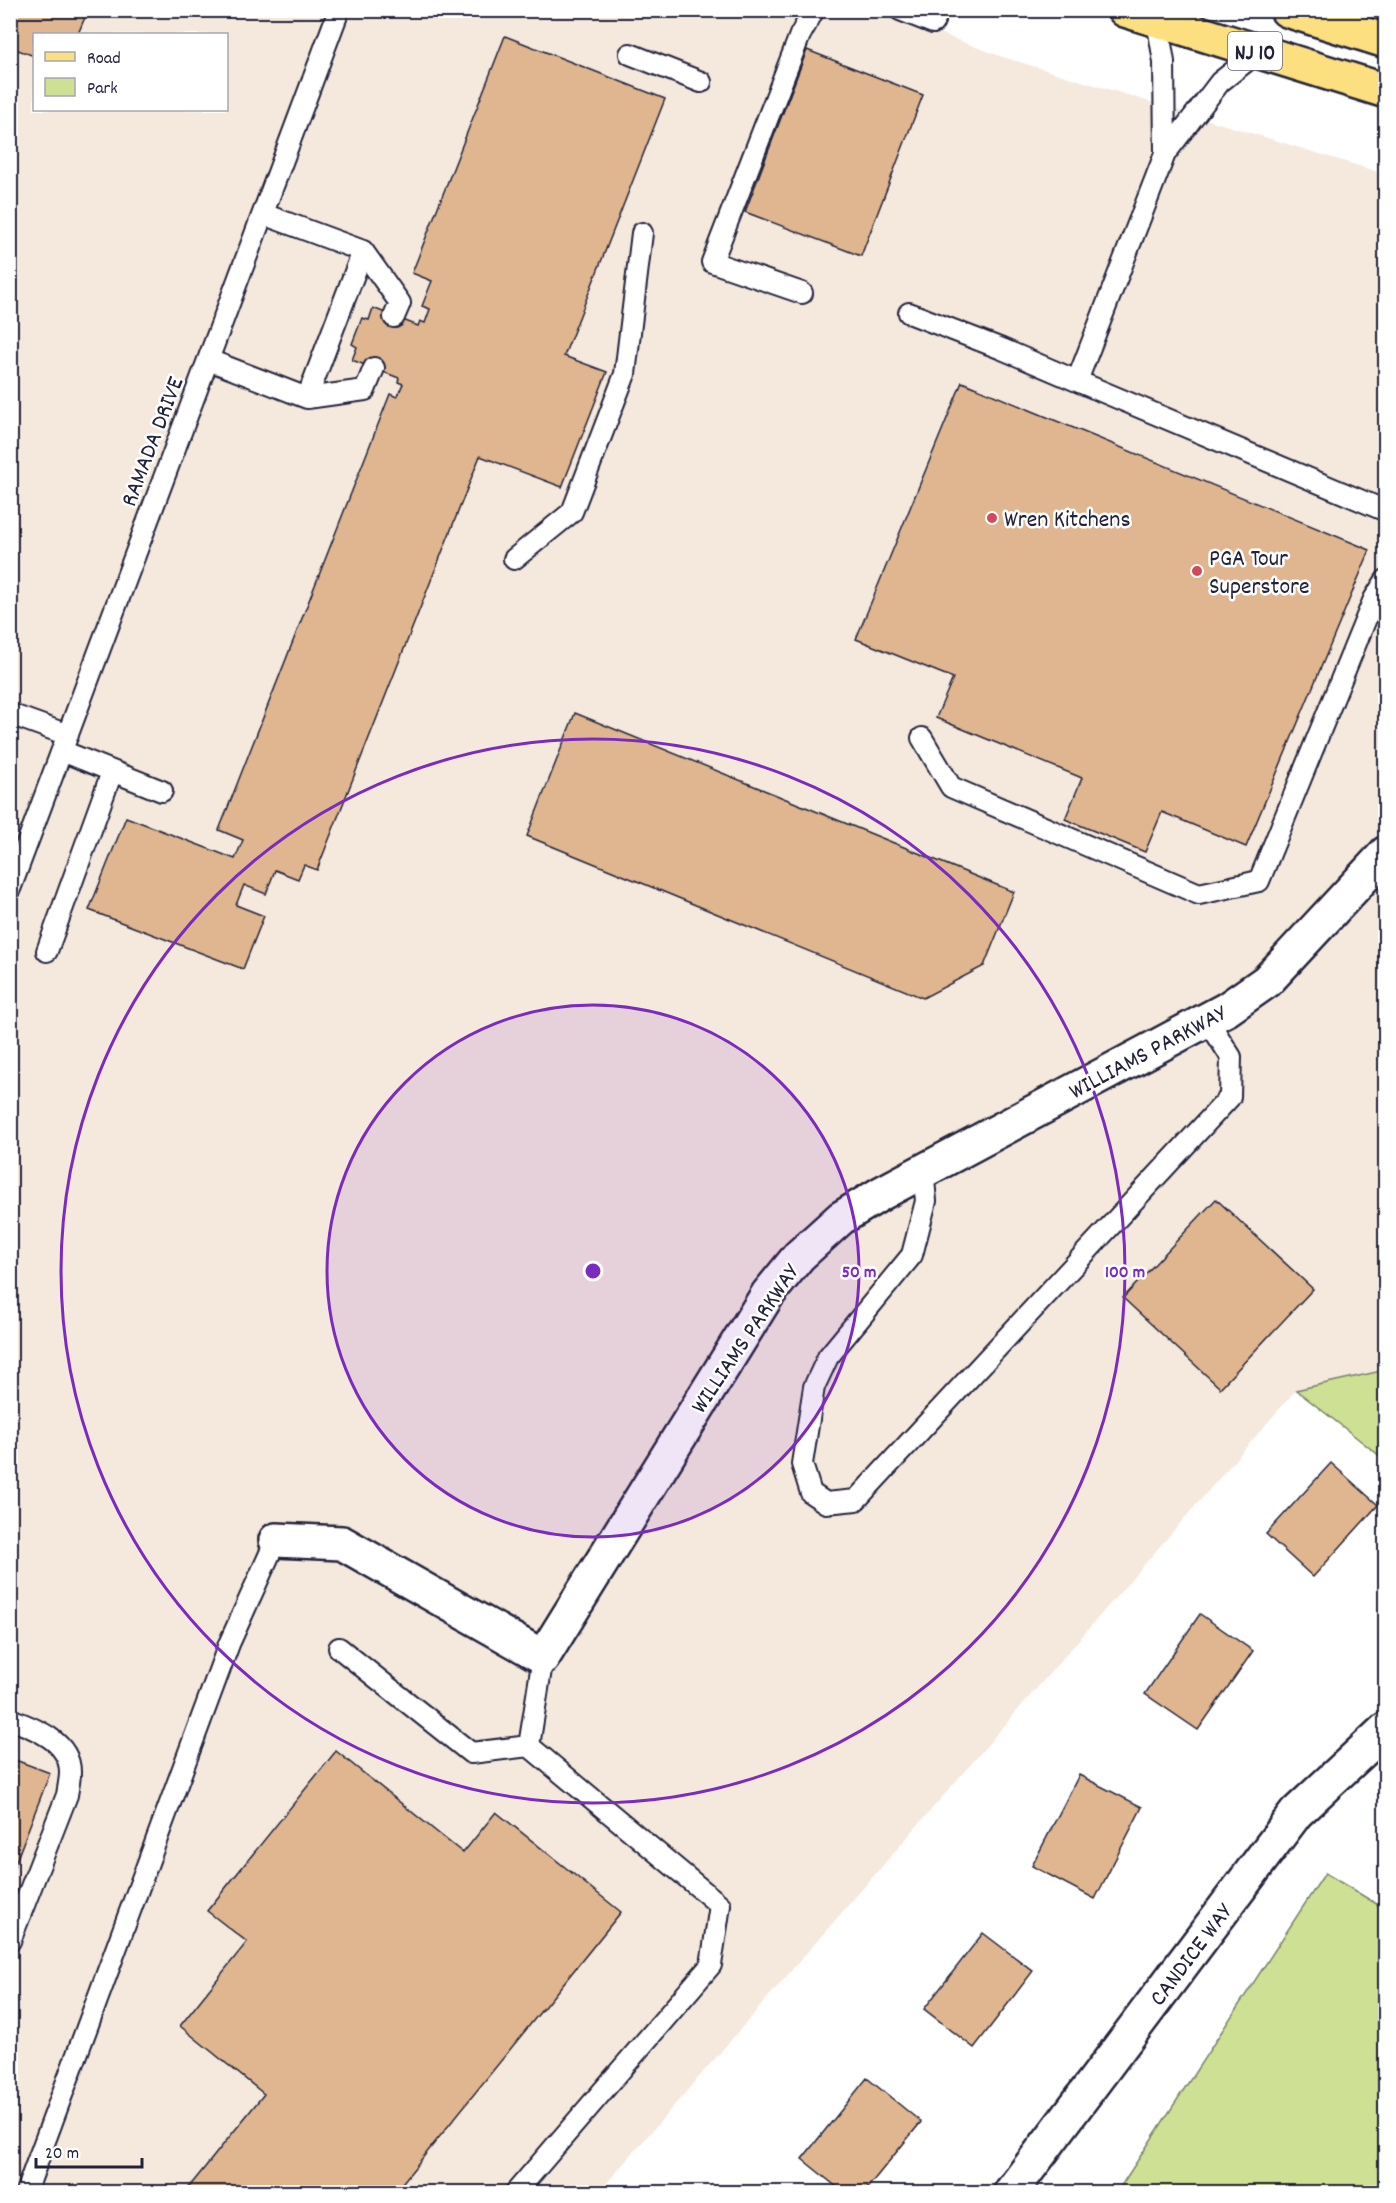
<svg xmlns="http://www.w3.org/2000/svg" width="1396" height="2203" viewBox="0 0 1396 2203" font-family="Dekko,sans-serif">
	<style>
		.built { fill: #f5e9de; fill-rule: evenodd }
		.green { fill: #cee094; stroke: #788168; stroke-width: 1.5 }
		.building { fill: #dfb690; stroke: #22223b; stroke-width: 1.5 }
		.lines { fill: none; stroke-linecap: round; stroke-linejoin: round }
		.lane-casing { stroke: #22223b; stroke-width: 24 }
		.street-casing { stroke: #22223b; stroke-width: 38 }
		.primary-casing { stroke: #22223b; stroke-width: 38 }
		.lane { stroke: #fff; stroke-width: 20 }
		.street { stroke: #fff; stroke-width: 33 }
		.primary { stroke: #fce080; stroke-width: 33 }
		.ring { fill: none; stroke: #7b2cbf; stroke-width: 3 }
		.poi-dot { fill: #d1495b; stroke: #fff; stroke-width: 2 }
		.labels { text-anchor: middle; stroke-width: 5; stroke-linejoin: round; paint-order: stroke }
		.shield { fill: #fff; stroke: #646476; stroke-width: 1.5 }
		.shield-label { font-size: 22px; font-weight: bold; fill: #22223b }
		.street-label { font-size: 24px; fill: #22223b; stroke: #fff }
		.poi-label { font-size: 24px; fill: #22223b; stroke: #fff; text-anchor: start }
		.centre { fill: #7b2cbf; stroke: #fff; stroke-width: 3 }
		.ring-label { font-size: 18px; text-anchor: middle; font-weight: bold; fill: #7b2cbf; stroke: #fff; stroke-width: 5; stroke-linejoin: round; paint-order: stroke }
	</style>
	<rect width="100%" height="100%" fill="#fff"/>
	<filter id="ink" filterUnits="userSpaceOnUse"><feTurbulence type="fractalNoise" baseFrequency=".0167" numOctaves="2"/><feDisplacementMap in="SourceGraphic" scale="12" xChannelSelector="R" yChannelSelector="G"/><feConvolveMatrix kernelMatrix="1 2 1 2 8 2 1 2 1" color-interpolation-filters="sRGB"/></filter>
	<g filter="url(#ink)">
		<!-- built -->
		<path class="built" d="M11,11H881L1000,56L1385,174V1375L1381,1371L1296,1390L599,2192H11ZM34,34H226V110H34Z"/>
		<!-- green -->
		<path class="green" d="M1381,1371L1385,1375V1460L1296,1390Z
			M1325,1873L1385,1909V2192H1117Z"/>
		<!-- building -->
		<path class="building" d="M10,10H88L78,34H34V56L10,47Z
			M505,36L665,99L564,356L607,372L562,487L480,456L317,870L304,865L298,879L275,870L266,894L244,885L236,905L264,916L243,969L89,910L126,817L235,859L243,840L219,830L390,394L397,397L403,384L398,382L399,378L352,360L357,347L352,344L362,318L369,320L373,308L418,326L420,321L425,323L430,309L422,306L432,281L412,273Z
			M807,50L923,95L861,256L745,212Z
			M962,382L1370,550L1246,847L1162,812L1145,852L1065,819L1082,778L936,718L953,678L856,639Z
			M575,713L1014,892L984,966L923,998L527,836Z
			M1216,1199L1313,1289L1220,1388L1123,1298Z
			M1331,1463L1378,1505L1313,1577L1266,1534Z
			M1200,1614L1253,1651L1198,1730L1145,1694Z
			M336,1751L463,1853L496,1812L621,1912L395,2192H185L264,2094L180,2026L247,1942L207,1911Z
			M10,1758L50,1773L10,1877Z
			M1079,1775L1142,1807L1095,1899L1032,1866Z
			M983,1933L1033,1971L974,2048L924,2009Z
			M867,2078L921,2122L864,2192H843L802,2159Z"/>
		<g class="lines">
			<!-- lane casing -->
			<g class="lane-casing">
				<path id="lane" d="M900,10L933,23L939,10
					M1157,20L1164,62L1165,154
					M1258,52L1220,82L1165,154L1077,381L1386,511
					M630,54L701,82
					M263,214L363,251L400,303L394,317
					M802,293L712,262L800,35L814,10
					M909,313L1002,349L1077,381
					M209,360L307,398L365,390L374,368
					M307,398L363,251
					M514,559L572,512L625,374L642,233
					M10,714L68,735
					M922,738L951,787L1199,894L1259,881L1374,599L1386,580
					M62,751L162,791
					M10,889L339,10
					M47,951L112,772
					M923,1170L926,1201L912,1255L828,1357L814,1387L802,1464L811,1493L826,1503L856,1500L1230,1097L1231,1057L1207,1019
					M339,1648L471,1753L529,1746
					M10,1719C34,1728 70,1741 70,1772C70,1780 68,1788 67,1795L10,1941
					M26,2192L229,1644L276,1540
					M516,2192L711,1965L720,1905L529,1746L543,1657"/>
			</g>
			<!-- street casing -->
			<g class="street-casing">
				<path id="street" d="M276,1540L342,1543L543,1657L768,1294L799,1256L841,1218L882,1193L1227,1009L1267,981L1386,853
					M1011,2192L1296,1813L1386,1729"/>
			</g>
			<!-- primary casing -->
			<g class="primary-casing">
				<path id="primary" d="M1125,10L1386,91
					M1287,10L1386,41"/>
			</g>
			<!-- lane -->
			<use href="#lane" class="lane"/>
			<!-- street -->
			<use href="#street" class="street"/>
			<!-- primary -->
			<use href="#primary" class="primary"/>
		</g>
	</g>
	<!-- distance rings -->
	<circle cx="593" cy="1271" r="266" fill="#7b2cbf" fill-opacity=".12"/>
	<g class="ring">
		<circle cx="593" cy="1271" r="266"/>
		<circle cx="593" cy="1271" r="532"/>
	</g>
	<!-- markers -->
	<g class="poi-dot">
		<circle cx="992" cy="518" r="6"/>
		<circle cx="1197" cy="571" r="6"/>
	</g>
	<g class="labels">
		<!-- shield labels -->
		<rect class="shield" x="1228" y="32" width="54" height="38" rx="4.5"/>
		<g class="shield-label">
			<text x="1255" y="59">NJ 10</text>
		</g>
		<!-- street labels -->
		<g class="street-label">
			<text transform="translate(151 441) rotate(-69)" y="8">RAMADA DRIVE</text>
			<text transform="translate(1147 1051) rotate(-28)" y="8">WILLIAMS PARKWAY</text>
			<text transform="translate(744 1338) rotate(-56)" y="8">WILLIAMS PARKWAY</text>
			<text transform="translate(1190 1954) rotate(-53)" y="8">CANDICE WAY</text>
		</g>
		<!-- poi labels -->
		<g class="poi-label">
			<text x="1004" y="526">Wren Kitchens</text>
			<text x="1209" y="565">PGA Tour<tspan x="1209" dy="28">Superstore</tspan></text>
		</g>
	</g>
	<circle cx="593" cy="1271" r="9" class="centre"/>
	<g class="ring-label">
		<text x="859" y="1277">50 m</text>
		<text x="1125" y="1277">100 m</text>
	</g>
	<!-- margin -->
	<rect width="1396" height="2203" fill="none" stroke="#fff" stroke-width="36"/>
	<rect x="18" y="18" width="1360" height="2167" fill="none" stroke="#22223b" stroke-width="2" filter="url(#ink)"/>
	<!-- legend -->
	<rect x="33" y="33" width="195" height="78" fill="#ffffff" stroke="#a7a7b1" stroke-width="1.5"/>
	<rect x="45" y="52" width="30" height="9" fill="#fce080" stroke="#a7a7b1" stroke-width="1.5"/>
	<text x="87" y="63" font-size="18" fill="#22223b">Road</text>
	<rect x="45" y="78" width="30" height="18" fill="#cee094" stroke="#a7a7b1" stroke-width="1.5"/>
	<text x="87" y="93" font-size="18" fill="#22223b">Park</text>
	<!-- scale -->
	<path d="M36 2158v9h106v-9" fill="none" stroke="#22223b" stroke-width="3"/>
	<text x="45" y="2158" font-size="18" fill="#22223b" stroke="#ffffff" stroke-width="4.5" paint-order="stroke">20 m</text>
</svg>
